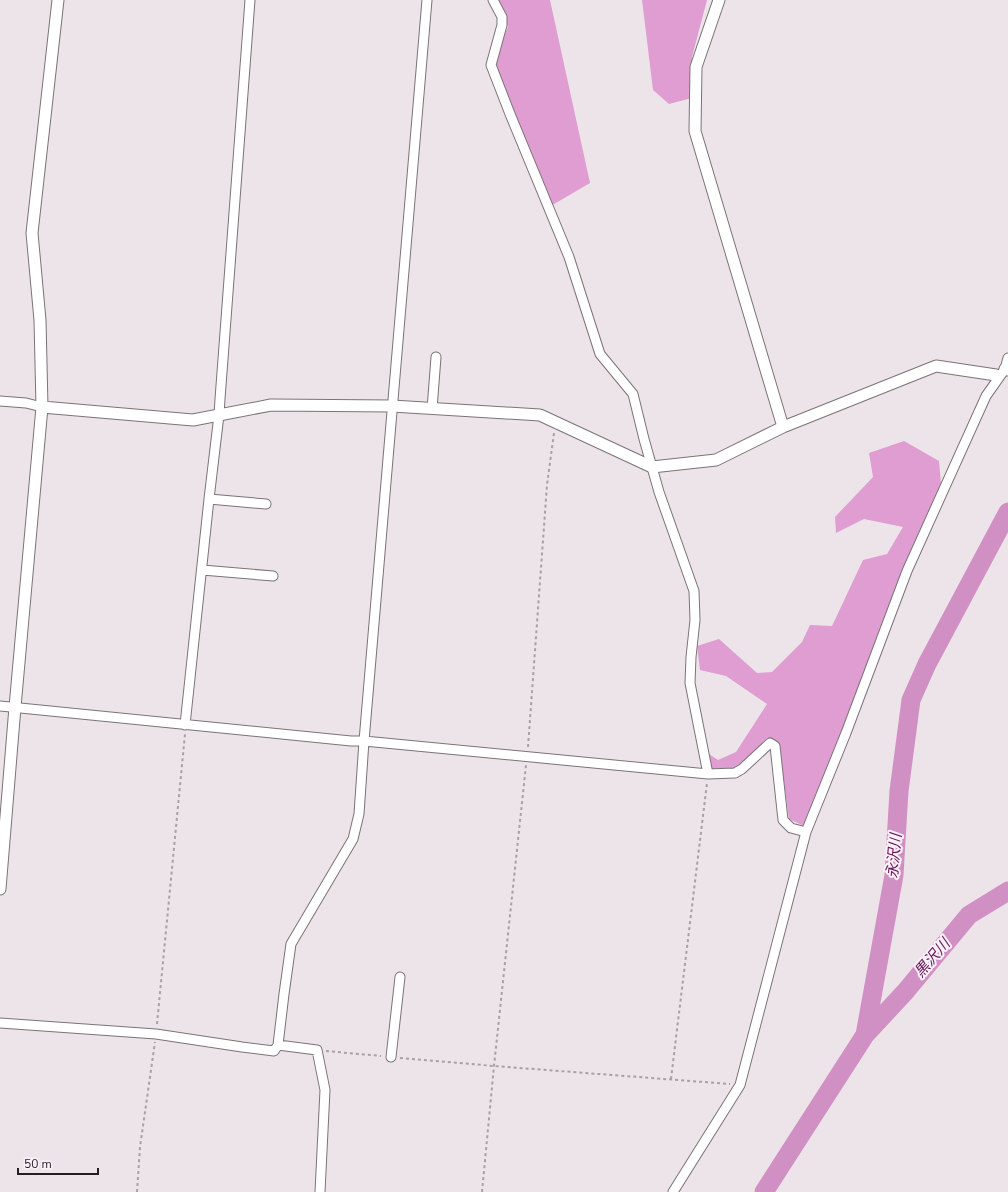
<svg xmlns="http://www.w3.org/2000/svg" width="1008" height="1192" viewBox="0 0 1008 1192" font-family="'Nunito Sans','Noto Sans JP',sans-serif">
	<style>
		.forest { fill: #df9dd1 }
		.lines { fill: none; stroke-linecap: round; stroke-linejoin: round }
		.river { stroke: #d190c4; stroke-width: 19 }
		.minor-casing { stroke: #7a7378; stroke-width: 11 }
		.tertiary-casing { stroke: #7a7378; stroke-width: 13 }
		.path { stroke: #a7a0a5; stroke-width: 2; stroke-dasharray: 3 3; stroke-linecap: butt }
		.minor { stroke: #fff; stroke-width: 9 }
		.tertiary { stroke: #fff; stroke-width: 11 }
		.labels { text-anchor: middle; stroke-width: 4; stroke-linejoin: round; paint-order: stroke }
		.water-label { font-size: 15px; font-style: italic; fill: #611456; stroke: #faf1f8 }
	</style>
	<rect width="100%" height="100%" fill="#ede4ea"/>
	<!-- forest -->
	<path class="forest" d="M496,0H550L590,183L549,207L491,65L508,27Z
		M642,0H707L692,57V98L669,104L653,90Z
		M904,441L939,461L942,495L804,826L789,819L779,745L767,738L737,768L713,770L706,752L718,760L736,752L767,704L726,676L700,670L697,646L719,639L757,673L772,672L802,642L810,625L832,626L863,560L887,554L903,527L864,519L836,533L835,517L873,477L869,453Z"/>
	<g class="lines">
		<!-- river -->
		<path class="river" d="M865,1035L905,992L969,915L1008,891
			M764,1192L865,1035L894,875L899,791L911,700L927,664L1008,512"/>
		<!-- minor casing -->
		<g class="minor-casing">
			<path id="minor" d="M493,0L502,17V25L491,65L510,114L569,257L600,354L633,394L644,439L659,492L694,591L695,620L691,657L690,683L708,774
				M0,401L26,403L42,407
				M432,409L436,357
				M209,499L266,504
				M202,570L273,576
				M0,706L351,741H364L708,774L735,773L742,769L770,743L775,746L783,820L791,828L806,832
				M185,725L209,499L219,415L220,399L250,0
				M0,1023L156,1034L242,1047L274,1051L278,1045L284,994L291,944L353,839L359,814L364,741L427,0
				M278,1045L317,1050L325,1090L320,1192
				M391,1057L400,977
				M673,1192L740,1085L806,832L846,733L907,571L986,396L1005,369L1008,358"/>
		</g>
		<!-- tertiary casing -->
		<g class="tertiary-casing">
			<path id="tertiary" d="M719,0L696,67L695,131L783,427
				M1005,369L1008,370
				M42,407L193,420L271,405L392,406L540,415L652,467L716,460L783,427L936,366L996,375
				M0,889L15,707L42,407L40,320L32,233L58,0"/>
		</g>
		<!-- path -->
		<path class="path" d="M528,747L547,485L554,433
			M157,1024L185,734
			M326,1051L381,1056
			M400,1058L494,1066L730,1084
			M671,1079L707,783
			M137,1192L140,1147L155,1042
			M482,1192L494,1066L526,765"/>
		<!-- minor -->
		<use href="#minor" class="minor"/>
		<!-- tertiary -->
		<use href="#tertiary" class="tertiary"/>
	</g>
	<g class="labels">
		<!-- water labels -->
		<g class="water-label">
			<text transform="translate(894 856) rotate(-85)" y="5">永沢川</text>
			<text transform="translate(932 958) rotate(-49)" y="5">黒沢川</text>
		</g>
	</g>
	<!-- scale -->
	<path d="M18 1168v6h80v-6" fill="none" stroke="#221f22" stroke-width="2"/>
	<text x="24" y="1168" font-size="12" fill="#221f22" stroke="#faf1f8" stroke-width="3" paint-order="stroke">50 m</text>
</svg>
